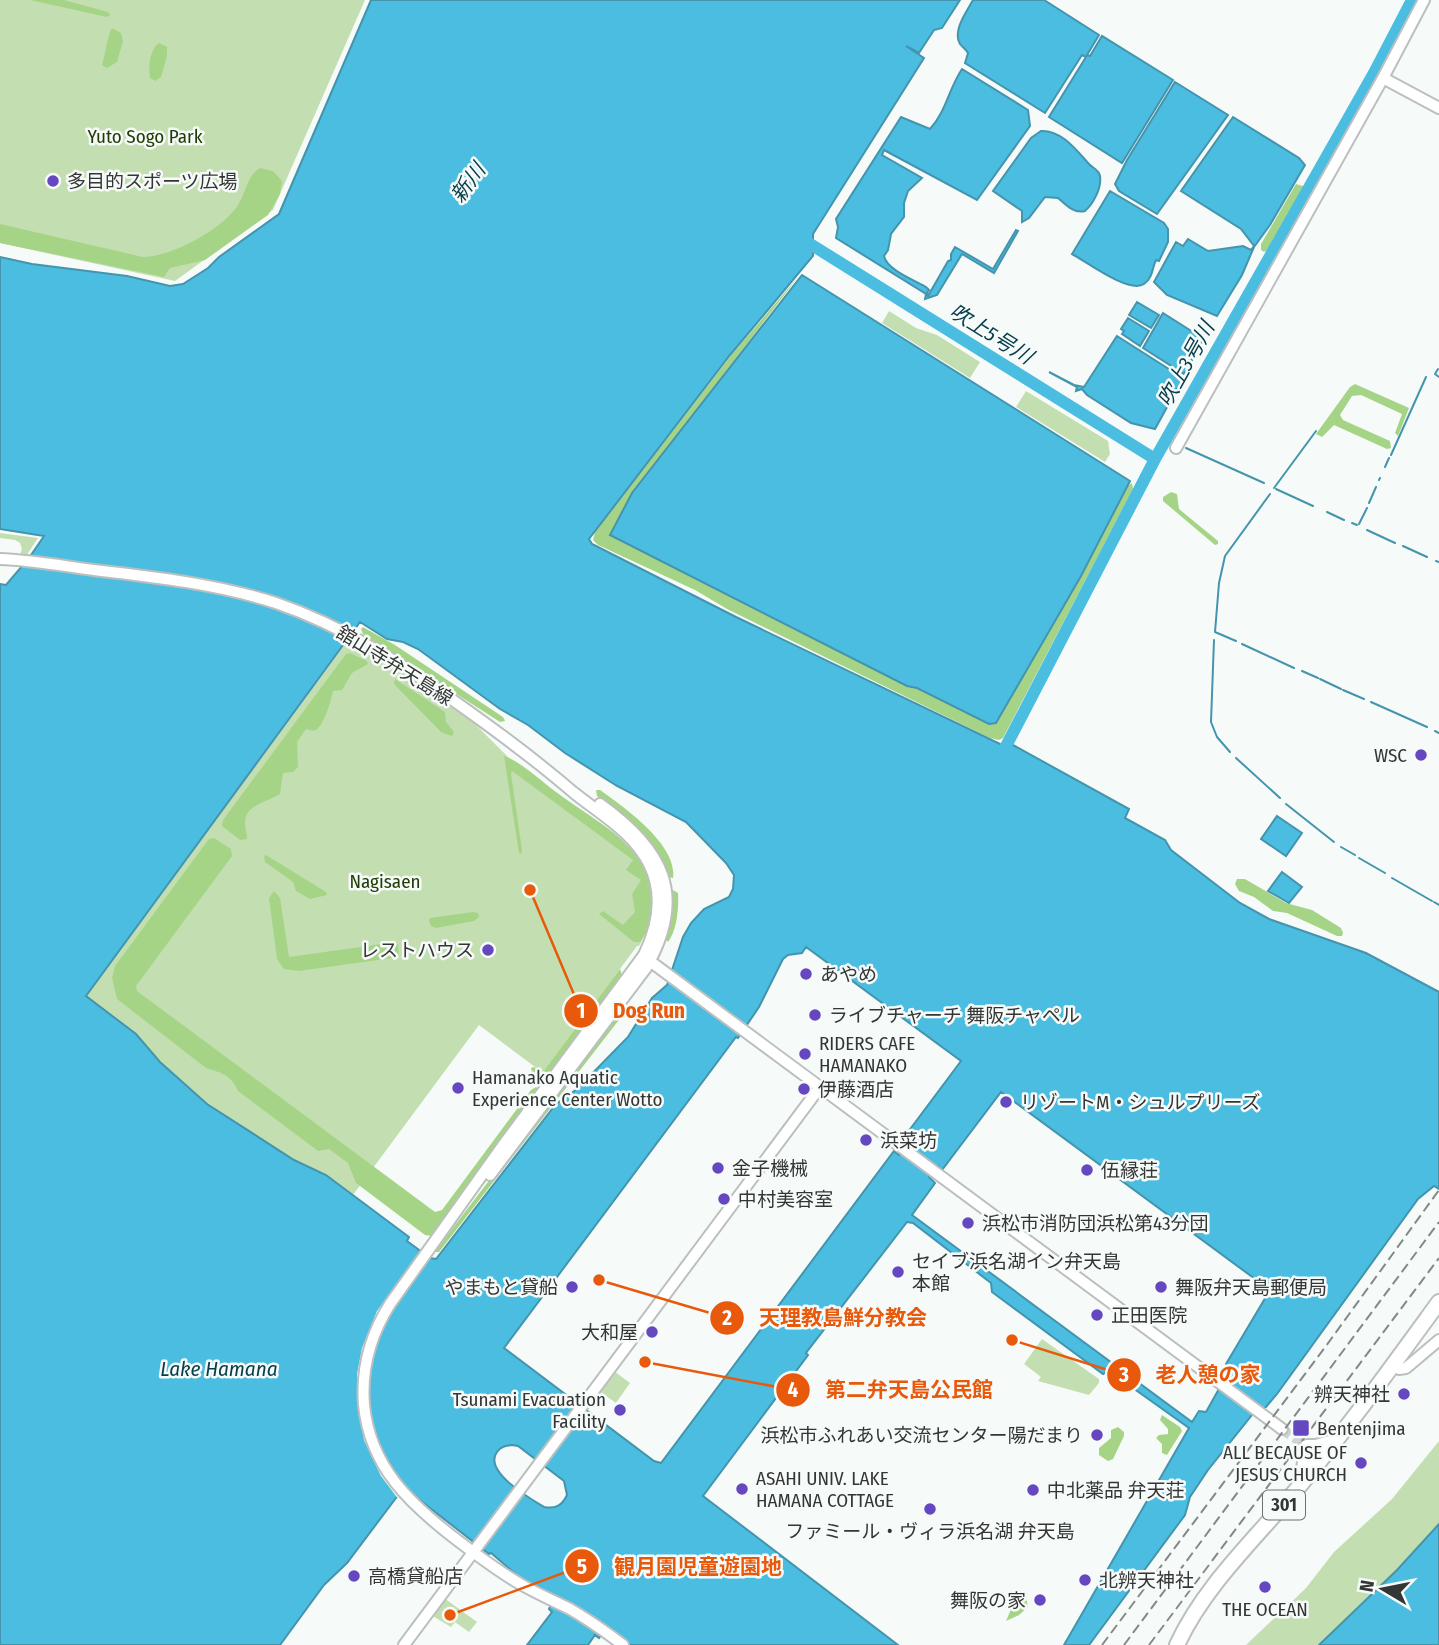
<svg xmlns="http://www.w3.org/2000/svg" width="1439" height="1645" viewBox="0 0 1439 1645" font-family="'Fira Sans Condensed','Noto Sans JP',sans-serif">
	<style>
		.green { fill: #c3dfb1 }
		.forest { fill: #a6d487 }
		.water { fill: #4bbde1; stroke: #4494ad; stroke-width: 2; fill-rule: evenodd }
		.pier { fill: #f6fbf9 }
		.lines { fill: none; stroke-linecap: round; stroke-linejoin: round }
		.stream { stroke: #4494ad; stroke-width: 2 }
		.river { stroke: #4bbde1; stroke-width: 12 }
		.secondary-tunnel { stroke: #cfd4d2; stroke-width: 10; stroke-dasharray: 10 5; stroke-linecap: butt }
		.secondary-casing { stroke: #bbc0bf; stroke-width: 14 }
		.highway-casing { stroke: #bbc0bf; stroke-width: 18 }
		.secondary { stroke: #fff; stroke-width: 10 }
		.highway { stroke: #fff; stroke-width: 14 }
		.rail { stroke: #858886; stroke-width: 2; stroke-dasharray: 10 5; stroke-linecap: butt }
		.poi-dot { fill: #6547c0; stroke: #f6fbf9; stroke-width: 2.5 }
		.labels { text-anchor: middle; stroke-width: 5; stroke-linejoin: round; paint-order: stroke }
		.shield { fill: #f6fbf9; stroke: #6e7170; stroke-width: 2 }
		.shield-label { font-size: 18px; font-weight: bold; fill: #343635 }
		.park-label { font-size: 19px; fill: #213d05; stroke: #f6fbf9 }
		.poi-label { font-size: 19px; fill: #343635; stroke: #f6fbf9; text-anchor: start }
		.street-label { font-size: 19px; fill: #343635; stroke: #f6fbf9 }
		.water-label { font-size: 21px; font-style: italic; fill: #083d4c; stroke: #f6fbf9 }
		.leader { fill: none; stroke: #e8590c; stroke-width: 2.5 }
		.callout-dot { fill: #e8590c; stroke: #f6fbf9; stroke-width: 2.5 }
		.mark-label { font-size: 21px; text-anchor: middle; font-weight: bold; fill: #fff }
		.callout-label { font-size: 21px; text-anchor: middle; font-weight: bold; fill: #e8590c; stroke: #f6fbf9; stroke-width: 5; stroke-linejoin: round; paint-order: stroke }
	</style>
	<rect width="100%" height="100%" fill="#f6fbf9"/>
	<!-- green -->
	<path class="green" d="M0,0H365L273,210L175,281L0,243Z
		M889,311L916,328L937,335L980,362L970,378L882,323Z
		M1026,391L1108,441L1110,454L1105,462L1016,407Z
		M0,533L38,538L26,556L20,555L22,549L20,543L15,540L0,538Z
		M348,640L385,661L475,724L512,761L613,832C649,863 665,903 639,946H637L543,1073L479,1025L353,1195C304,1165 254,1136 206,1104C180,1086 159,1058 137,1036C123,1021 102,1009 86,996Z
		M1042,1339L1099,1379V1383L1089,1395L1038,1381L1041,1377L1024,1364Z
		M614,1371L630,1383L616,1403L599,1391Z
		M1439,1441V1524L1401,1566L1319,1645H1246L1306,1588L1334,1552L1392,1499Z
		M444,1598L477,1622L469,1632L455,1622L451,1627L431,1615Z"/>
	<!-- forest -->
	<path class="forest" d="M30,0H64L108,12L110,15L107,17Z
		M112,28L121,33L123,41L117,62L107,68L102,65C105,56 108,33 112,28Z
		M159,43L167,47V56L161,77L155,81L150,78C148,67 150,49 159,43Z
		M260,168L273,171L282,181L280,194L268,215L205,260L170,268L164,277L0,243V224L143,257C171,257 223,229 238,205C246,193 247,175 260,168Z
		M1296,184L1303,186L1302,193L1270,249L1264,252L1261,250V244Z
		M798,277L632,494L610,535L907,686L917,688L993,724L998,721L1081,576L1128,486L1132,483L1133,489L1003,738L999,740L990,738L727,609L695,590L598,545L593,540L595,532L733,353Z
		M1355,384L1409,408L1398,436L1395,433L1402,414L1361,395L1352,396L1340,415L1343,420L1390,441L1391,448L1387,449L1334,425L1322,437L1316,434L1350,387Z
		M1171,492L1177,494L1179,509L1218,541V544L1215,545L1163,501V497Z
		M363,627L395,645L503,717L505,721L500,722L363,634L361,629Z
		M350,653L367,661L368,664L352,673L342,690L333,691C331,700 325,723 317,729C314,732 310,730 306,729L297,742L298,767L293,772L283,773L280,794C268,802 246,804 245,822C245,828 247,834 247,839L240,840L222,826L223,820L346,654Z
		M395,679L445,712L446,722L454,732L452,736L441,732L394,684Z
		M504,756C519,760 546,785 561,796C599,824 656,849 651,906C650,919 648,932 640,942H634L599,914L603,911L623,925L635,912L632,894L641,880L626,870L633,860L512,771L511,774L522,850L521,854L519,853Z
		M596,790H600C624,807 678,845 673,878L668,877C657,838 628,817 597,796Z
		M214,838L231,849L232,856L136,986L137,991L435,1212L442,1210L531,1090L536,1087L538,1089V1092L431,1236L425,1235L356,1183L348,1163L329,1149L318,1151L238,1091C231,1075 222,1073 206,1068L117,999L112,978L115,966L209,839Z
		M266,855L326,892L327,895L310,899L296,891L293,882L265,862L264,856Z
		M1237,879H1245L1286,903L1312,910L1341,928L1343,933L1342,936H1337L1287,913L1273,911L1254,897L1239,891L1235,884Z
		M673,890L678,893C679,908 677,930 668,942L666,940Z
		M274,891L280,898L289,957L396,942L398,944L399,957L299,971L284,969L277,959L269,898Z
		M473,912L478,913L479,917L474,921L436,928L431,926L429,921L430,918Z
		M620,969L622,975L556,1069L542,1079L532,1072L531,1068L534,1067L543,1072Z
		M619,1010L622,1012V1016L439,1252H436V1250Z
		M1162,1415L1180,1427L1182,1431L1167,1455L1162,1453V1444L1156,1438L1159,1435L1168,1434V1429L1160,1420Z
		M1118,1427L1124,1432V1436L1113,1459L1108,1461L1099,1455V1448L1111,1438V1430Z
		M1018,1593L1026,1597L1028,1607L1019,1615L1006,1621Z"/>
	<!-- water -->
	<path class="water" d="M371,0H960L942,28L934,30L919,53L906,46L924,58L813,234V256L730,355L589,539L592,544L736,617L1000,744L1013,745L1129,809L1125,818L1165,840L1171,850L1240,903L1269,919L1366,953L1439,992V1189L1434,1186L1418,1199L1277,1394L1266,1407L1252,1415L1208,1470L1190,1497L1185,1515L1089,1645H1064L1189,1428L1109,1371L1103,1374L992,1292L991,1283L913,1223L907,1222L806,1353L808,1355L703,1496L898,1645H631L607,1627L599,1638L595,1635L588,1645H527L552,1612L549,1609L555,1596L519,1577L491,1553L489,1554L408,1491L396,1498L347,1563L324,1585L280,1645H0V584L6,585L29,558L44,536L0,529V257L32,264L127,276L170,286L183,284L208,268L219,257L279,214ZM360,622L387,639L403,642L418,649L500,709L528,725L565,753L617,786L686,822L726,863L734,875L733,889L729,897L704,909L691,923L683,937L667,985L652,998L628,1037L577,1089L556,1104L436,1259L430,1258L407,1241L409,1237L326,1175L294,1160L207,1104L160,1062L136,1034L86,996ZM806,947L961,1061L902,1140L908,1144L899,1155L894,1151L661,1463L654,1461L504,1348L736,1037L738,1038L759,1007L783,959L788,955L802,953ZM1001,1092L1270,1290L1226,1364L1229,1366L1224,1380L1206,1412L1199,1411L1192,1422L912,1215L935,1183L929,1177L938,1166L942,1170ZM512,1445L518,1446L564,1481L567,1495C562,1506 555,1509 544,1507C529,1498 483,1471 497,1452C501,1446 506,1446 512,1445Z
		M973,0H1044L1099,35L1087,55L1090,56L1102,36L1173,80L1122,163L1049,117L1086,57L1082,55L1045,113L965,63L968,53C966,49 962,47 960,44C952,31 967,11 973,0Z
		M962,69L1028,110L1030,126L977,200L884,150L882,155L922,178L908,191L904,203V217L891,234L888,250L884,256C887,270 914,280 926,287L929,290L927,293L928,296L948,261L951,260V254L955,247L993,269L1016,230L1018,231L994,273L962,254L937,295L925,299L926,294L836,238L838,227L836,219L901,117L930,129C946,112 949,88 962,69Z
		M1175,82L1228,115L1157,214L1119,191L1115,184L1127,160Z
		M1233,117L1299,158L1305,165L1270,225L1254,247L1242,275L1217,316L1167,295L1154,282L1176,242L1183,246L1188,239L1208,251L1243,246L1251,250L1254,246L1241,229L1181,191Z
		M1041,131C1062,130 1077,151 1089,164C1094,169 1099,170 1100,176C1102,188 1093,204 1085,211C1074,214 1066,205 1058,198L1045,197L1029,218L1022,222V211L993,191L1031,138Z
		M1110,191L1164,223L1168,229V242L1159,261L1156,260C1152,268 1153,278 1144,284C1129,294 1087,262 1072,254Z
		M802,275L1130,481L1081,576L996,723L989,724L917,688L907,686L610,535L632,493Z
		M1137,302L1159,315L1151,328L1129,315Z
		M1163,313L1204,339L1184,374L1143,348Z
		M1128,318L1149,331L1140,346L1122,334L1124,331L1121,329Z
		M1117,336L1183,378L1155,429L1131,423L1087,395L1082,389L1076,391L1077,387L1049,372L1074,385L1084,387Z
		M1277,816L1302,833L1286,856L1261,839Z
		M1282,872L1302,887L1289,903L1268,891Z
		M1439,1524V1645H1319L1397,1570Z"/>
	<!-- pier -->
	<path class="pier" d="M423,1248L432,1255L394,1306L377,1339L369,1375L368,1400L372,1424L384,1459L407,1492L399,1500L381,1476L364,1440L357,1401V1374L362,1348L377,1311Z"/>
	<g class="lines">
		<!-- stream -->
		<path class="stream" d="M1438,369L1435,374L1439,377
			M1166,439L1170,441
			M1186,448L1264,483
			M1391,455L1426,377
			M1385,467L1389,458
			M1379,480L1380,478
			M1139,488L1143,490
			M1274,488L1316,431
			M1276,489L1313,506
			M1369,503L1376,487
			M1327,512L1344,520
			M1352,523L1357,525
			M1359,524L1367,508
			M1367,530L1395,543
			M1403,546L1427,557
			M1436,561L1439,562
			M1215,632L1219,583L1225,556L1270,494
			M1215,632L1236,641
			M1214,640L1211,722L1217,737L1230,752
			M1242,644L1294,668
			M1302,671L1318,678
			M1320,679L1341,689
			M1343,690L1364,699
			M1371,702L1427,727
			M1435,731L1439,733
			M1236,758L1280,798
			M1286,804L1334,842
			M1341,847L1355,855
			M1359,858L1385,873
			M1392,878L1432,901
			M1434,902L1439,905"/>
		<!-- river -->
		<path class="river" d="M799,237L1155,459
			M997,755L1003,752L1155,459L1374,73L1412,0"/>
		<!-- secondary-tunnel -->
		<path class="secondary-tunnel" d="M1282,1429L1303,1444"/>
		<!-- secondary casing -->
		<g class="secondary-casing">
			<path id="secondary" d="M1383,78L1439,108
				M1176,448L1383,78L1424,0
				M0,559C31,560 63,566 94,570C155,577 217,584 276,603C346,627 405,666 464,708C502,735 538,762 573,792C600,814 633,832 649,864C664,894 658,926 644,955L504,1144L390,1304C371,1334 361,1368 364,1405C370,1467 410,1504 457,1540C478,1556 499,1572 522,1585C538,1594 554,1601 570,1609C589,1620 606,1632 623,1645
				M643,956L1282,1429
				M490,1175L646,968C688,895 663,849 600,804
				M1392,1365L1399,1369L1406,1368L1439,1340
				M404,1645L820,1087"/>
		</g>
		<!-- highway casing -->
		<g class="highway-casing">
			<path id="highway" d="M1303,1477L1307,1447H1316L1334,1442
				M1177,1645C1204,1586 1256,1538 1297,1489C1347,1429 1393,1365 1439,1302"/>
		</g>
		<!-- secondary -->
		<use href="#secondary" class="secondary"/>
		<!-- highway -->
		<use href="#highway" class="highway"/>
		<!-- rail -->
		<path class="rail" d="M1102,1645L1326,1346L1439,1190
			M1124,1645L1439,1222
			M1149,1645L1439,1258"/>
	</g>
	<!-- markers -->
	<g class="poi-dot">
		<circle cx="53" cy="181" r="7"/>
		<circle cx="1421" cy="755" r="7"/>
		<circle cx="488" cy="950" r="7"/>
		<circle cx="806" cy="974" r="7"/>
		<circle cx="815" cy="1015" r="7"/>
		<circle cx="805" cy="1054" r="7"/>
		<circle cx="458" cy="1088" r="7"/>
		<circle cx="804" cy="1089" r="7"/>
		<circle cx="1006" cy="1102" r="7"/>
		<circle cx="866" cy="1140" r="7"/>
		<circle cx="718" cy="1168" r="7"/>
		<circle cx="1087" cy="1170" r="7"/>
		<circle cx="724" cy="1199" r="7"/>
		<circle cx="968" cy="1223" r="7"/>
		<circle cx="898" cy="1272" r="7"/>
		<circle cx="572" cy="1287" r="7"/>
		<circle cx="1161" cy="1287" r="7"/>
		<circle cx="1097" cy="1315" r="7"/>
		<circle cx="652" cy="1332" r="7"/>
		<circle cx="1404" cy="1394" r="7"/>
		<circle cx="620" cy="1410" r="7"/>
		<rect x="1292" y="1419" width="18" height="18" rx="3.5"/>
		<circle cx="1097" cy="1435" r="7"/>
		<circle cx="1361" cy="1463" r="7"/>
		<circle cx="742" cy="1489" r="7"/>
		<circle cx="1033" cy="1490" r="7"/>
		<circle cx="930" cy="1509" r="7"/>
		<circle cx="354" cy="1576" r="7"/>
		<circle cx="1085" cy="1580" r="7"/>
		<circle cx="1265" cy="1587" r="7"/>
		<circle cx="1040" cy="1600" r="7"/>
	</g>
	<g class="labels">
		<!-- shield labels -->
		<rect class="shield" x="1263" y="1490.5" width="42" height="29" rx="5"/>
		<g class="shield-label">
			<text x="1284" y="1511">301</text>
		</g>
		<!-- park labels -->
		<g class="park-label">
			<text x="145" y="143">Yuto Sogo Park</text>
			<text x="385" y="888">Nagisaen</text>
		</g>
		<!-- poi labels -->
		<g class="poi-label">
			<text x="67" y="188">多目的スポーツ広場</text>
			<text x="1407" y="762" text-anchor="end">WSC</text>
			<text x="474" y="957" text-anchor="end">レストハウス</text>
			<text x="820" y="981">あやめ</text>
			<text x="829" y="1022">ライブチャーチ 舞阪チャペル</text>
			<text x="819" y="1050">RIDERS CAFE<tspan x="819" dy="22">HAMANAKO</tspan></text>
			<text x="472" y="1084">Hamanako Aquatic<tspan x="472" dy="22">Experience Center Wotto</tspan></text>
			<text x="818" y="1096">伊藤酒店</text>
			<text x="1020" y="1109">リゾートM・シュルプリーズ</text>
			<text x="880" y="1147">浜菜坊</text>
			<text x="732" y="1175">金子機械</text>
			<text x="1101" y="1177">伍縁荘</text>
			<text x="738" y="1206">中村美容室</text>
			<text x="982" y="1230">浜松市消防団浜松第43分団</text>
			<text x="912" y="1268">セイブ浜名湖イン弁天島<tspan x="912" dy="22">本館</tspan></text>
			<text x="558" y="1294" text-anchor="end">やまもと貸船</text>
			<text x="1175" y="1294">舞阪弁天島郵便局</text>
			<text x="1111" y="1322">正田医院</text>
			<text x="638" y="1339" text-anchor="end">大和屋</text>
			<text x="1390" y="1401" text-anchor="end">辨天神社</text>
			<text x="606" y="1406" text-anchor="end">Tsunami Evacuation<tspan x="606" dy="22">Facility</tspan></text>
			<text x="1317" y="1435">Bentenjima</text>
			<text x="1083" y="1442" text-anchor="end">浜松市ふれあい交流センター陽だまり</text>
			<text x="1347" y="1459" text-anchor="end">ALL BECAUSE OF<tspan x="1347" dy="22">JESUS CHURCH</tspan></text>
			<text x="756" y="1485">ASAHI UNIV. LAKE<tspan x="756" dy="22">HAMANA COTTAGE</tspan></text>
			<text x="1047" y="1497">中北薬品 弁天荘</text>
			<text x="930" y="1538" text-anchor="middle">ファミール・ヴィラ浜名湖 弁天島</text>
			<text x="368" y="1583">高橋貸船店</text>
			<text x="1099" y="1587">北辨天神社</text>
			<text x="1026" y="1607" text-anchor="end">舞阪の家</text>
			<text x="1265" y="1616" text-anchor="middle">THE OCEAN</text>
		</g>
		<!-- street labels -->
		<g class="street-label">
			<text transform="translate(395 665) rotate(32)" y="7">舘山寺弁天島線</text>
		</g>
		<!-- water labels -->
		<g class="water-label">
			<text transform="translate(468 183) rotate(-54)" y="7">新川</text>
			<text transform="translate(991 334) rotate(32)" y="7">吹上5号川</text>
			<text transform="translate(1186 364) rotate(-61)" y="7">吹上3号川</text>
			<text x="219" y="1376">Lake Hamana</text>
		</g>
	</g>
	<!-- callouts -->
	<path class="leader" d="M530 890L581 1011M599 1280L727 1318M1012 1340L1124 1375M645 1362L793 1390M450 1615L582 1566"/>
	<g class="callout-dot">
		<circle cx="530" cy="890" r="7"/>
		<circle cx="599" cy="1280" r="7"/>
		<circle cx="1012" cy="1340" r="7"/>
		<circle cx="645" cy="1362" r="7"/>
		<circle cx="450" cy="1615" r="7"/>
		<circle cx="581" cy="1011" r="18"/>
		<circle cx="727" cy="1318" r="18"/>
		<circle cx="1124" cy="1375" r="18"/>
		<circle cx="793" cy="1390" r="18"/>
		<circle cx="582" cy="1566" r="18"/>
	</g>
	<g class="mark-label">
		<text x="581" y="1018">1</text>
		<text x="727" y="1325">2</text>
		<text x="1124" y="1382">3</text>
		<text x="793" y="1397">4</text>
		<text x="582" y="1574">5</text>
	</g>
	<g class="callout-label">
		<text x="649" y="1018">Dog Run</text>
		<text x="843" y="1325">天理教島鮮分教会</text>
		<text x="1208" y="1382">老人憩の家</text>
		<text x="909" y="1397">第二弁天島公民館</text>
		<text x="698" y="1574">観月園児童遊園地</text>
	</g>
	<!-- north arrow -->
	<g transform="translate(1383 1589) rotate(280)" stroke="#f6fbf9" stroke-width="5" paint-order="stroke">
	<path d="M0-5L12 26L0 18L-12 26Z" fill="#343635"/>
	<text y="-10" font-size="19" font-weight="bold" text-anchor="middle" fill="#343635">N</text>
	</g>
</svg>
